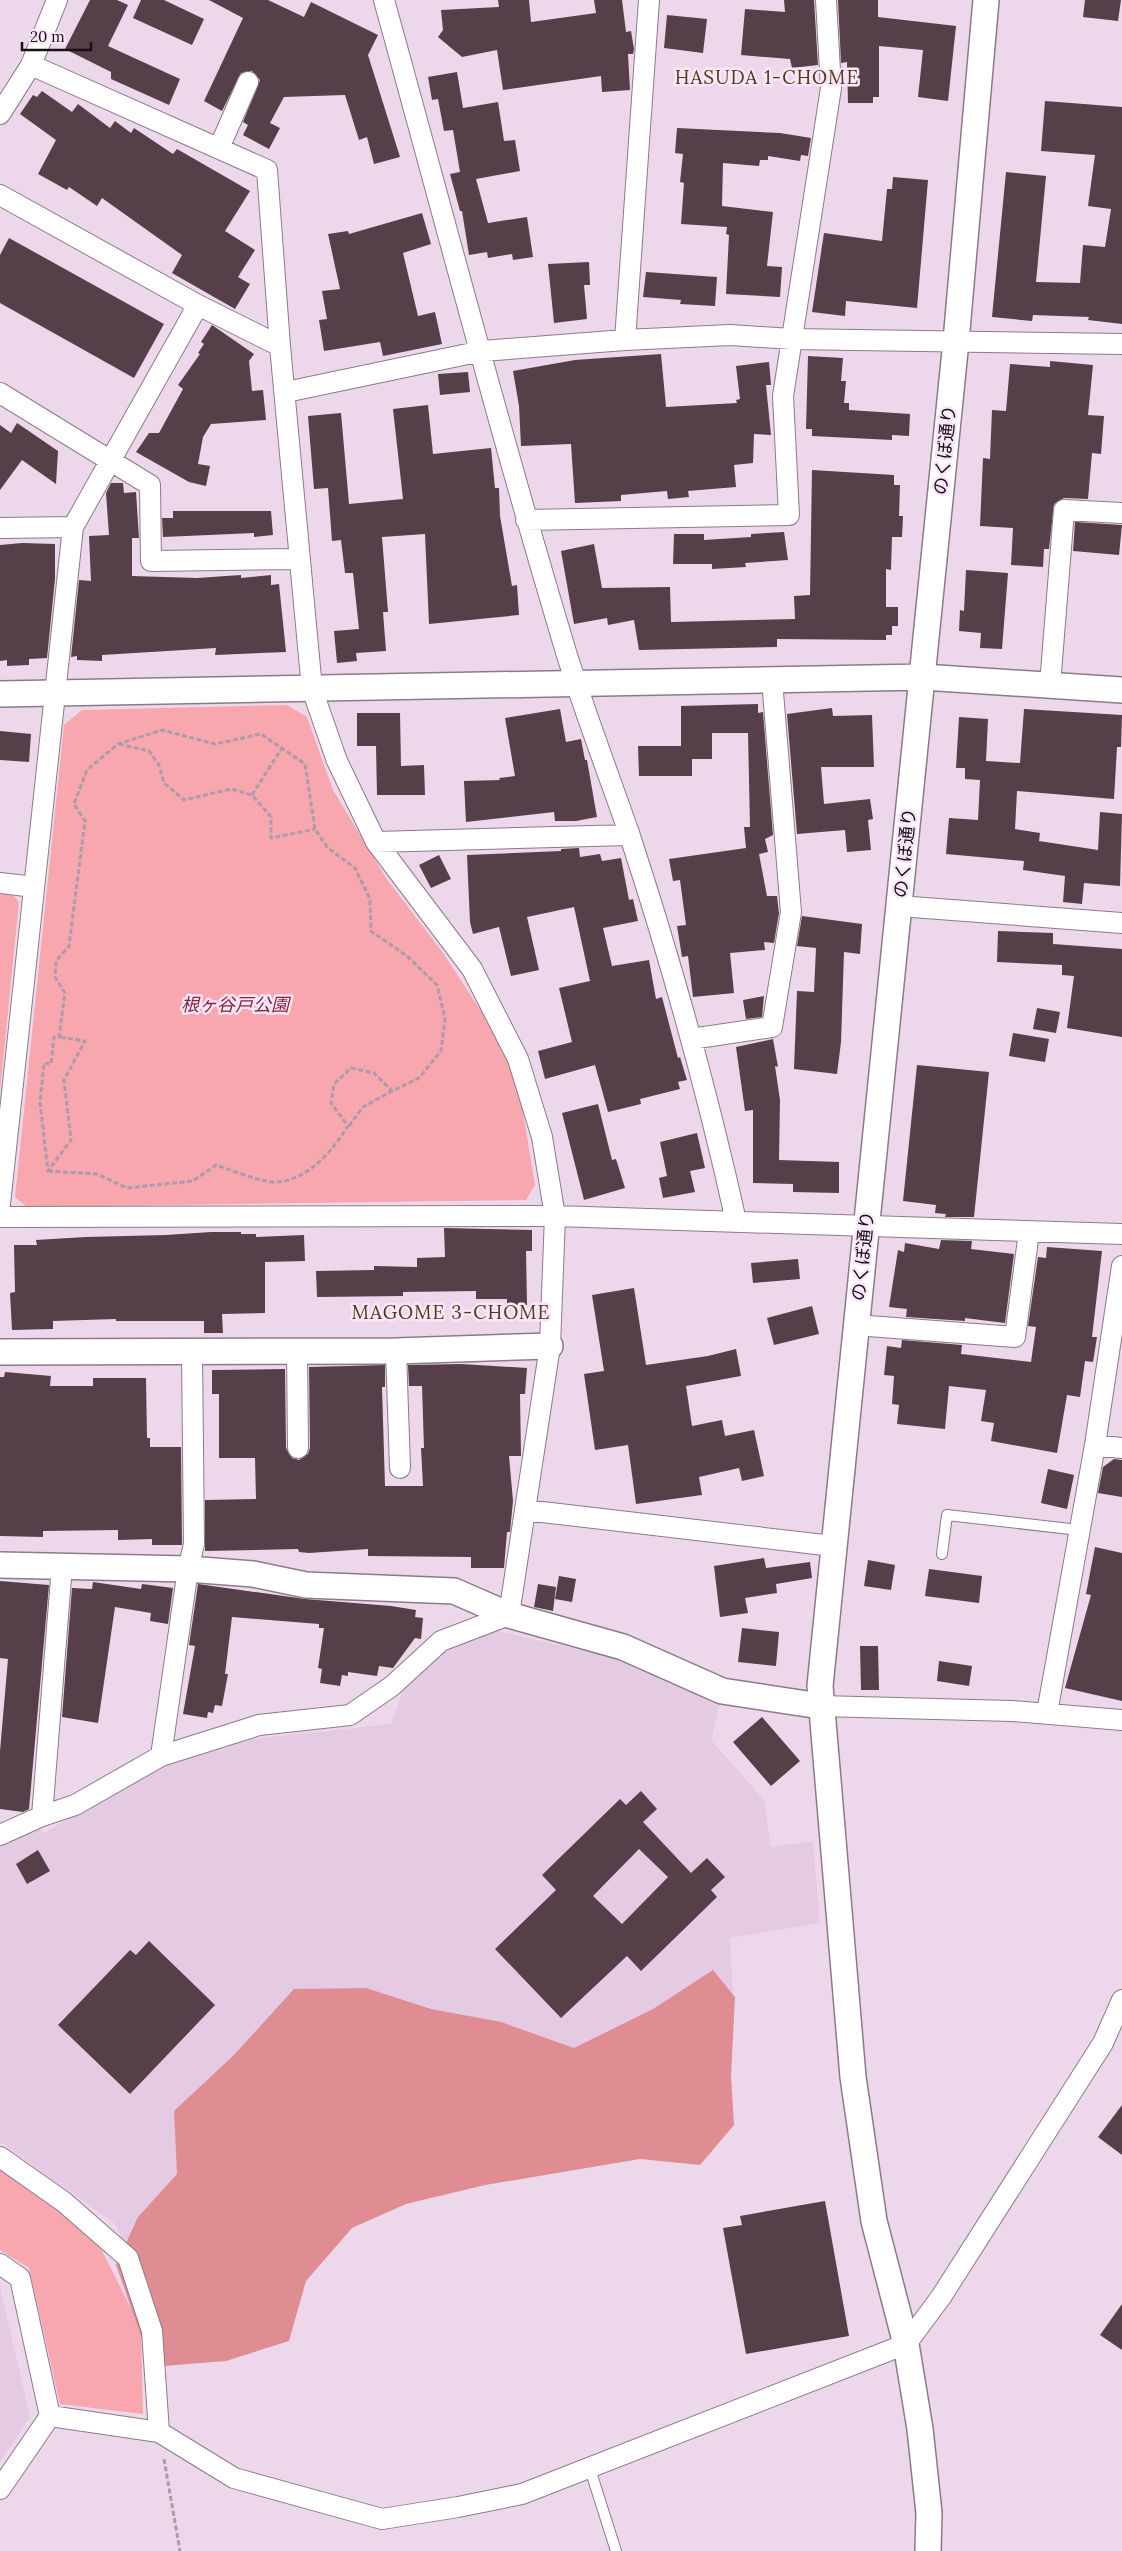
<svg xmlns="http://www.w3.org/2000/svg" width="1122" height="2551" viewBox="0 0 1122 2551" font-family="Lora,'Noto Sans JP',serif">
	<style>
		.built { fill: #e4cae3 }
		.green { fill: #f7a7ad }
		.forest { fill: #df8c93 }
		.building { fill: #553f49; fill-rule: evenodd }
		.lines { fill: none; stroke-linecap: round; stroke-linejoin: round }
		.service-casing { stroke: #8c7a8b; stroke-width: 12 }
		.minor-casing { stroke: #8c7a8b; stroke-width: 22 }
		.tertiary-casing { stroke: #8c7a8b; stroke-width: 28 }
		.path { stroke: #ac9baa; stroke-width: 3; stroke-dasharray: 5 2.5; stroke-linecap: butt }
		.service { stroke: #fff; stroke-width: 10 }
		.minor { stroke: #fff; stroke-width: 20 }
		.tertiary { stroke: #fff; stroke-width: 25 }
		.labels { text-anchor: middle; stroke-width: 5; stroke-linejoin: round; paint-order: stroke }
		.street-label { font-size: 18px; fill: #171016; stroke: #fae5f9 }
		.park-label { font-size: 18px; font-style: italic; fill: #862537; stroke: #fae5f9 }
		.neighbourhood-label { font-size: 19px; letter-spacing: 1px; fill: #4e3c15; stroke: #fae5f9 }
	</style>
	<rect width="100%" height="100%" fill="#edd8eb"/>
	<!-- built -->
	<path class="built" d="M490,1629L626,1661L720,1703L711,1740L764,1800L771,1847L813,1841L820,1923L730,1938L734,2013L302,2108L140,2274L114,2223L0,2142V1842L40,1824L42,1834L132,1782L184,1757L252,1739L391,1724L405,1684L430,1660Z
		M0,2287L30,2417L0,2462Z"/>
	<!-- green -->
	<path class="green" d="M287,705L307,717L333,790L386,878L443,953L495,1032L519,1087L535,1185L526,1200L27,1207L15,1197L64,725L82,710Z
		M0,892H10L19,902L0,1091Z
		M0,2168L94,2235L141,2328L143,2414L60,2404L29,2268L0,2250Z"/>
	<!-- forest -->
	<path class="forest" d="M713,1970L735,1997L731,2076L734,2125L700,2165L640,2159L485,2185L406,2204L352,2228L306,2281L289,2341L226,2361L152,2367L116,2265L138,2217L177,2174L174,2111L234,2055L294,1989L366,1988L431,2009L501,2022L574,2048L653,2009Z"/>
	<!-- building -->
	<path class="building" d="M90,0H117L128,5L108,46L180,79L169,105L111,79V72L65,49Z
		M141,0H164L204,19L192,45L133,18Z
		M209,0H268L304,17L311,2L378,35L368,55L400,157L374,164L367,137L359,140L345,95L284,97L270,123L280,128L269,149L243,135L248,125L243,122L260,80L252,71L241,73L222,111L204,101L243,18Z
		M498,0H529L531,22L596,13L594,0H622L626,32L631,31L634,49L633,54H628L630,90L602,92L601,76L503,90L497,50L462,57L438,37L443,30L441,10L499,7Z
		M784,0H814L818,65L792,68L790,59L741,55L745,9L785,12Z
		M838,0H878V17L956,26L948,101L918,97L923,50L879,46V97H873V103H848L847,62L841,63Z
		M1085,0H1121L1118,21L1083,17Z
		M667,15L707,19L703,53L664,48Z
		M457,72L463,108L498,102L504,141L515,140L520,171L476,179L488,223L527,217L533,257L513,260L512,254L488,258L487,252L469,255L462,211H460L450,174L460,172L453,130L444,131L438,99L432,100L428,77Z
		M42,91L72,112L78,104L110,128L115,121L131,133L134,128L173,154L177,149L250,191L225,231L255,250L238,277L250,284L235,309L172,273L182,255L102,198L97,206L69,187L67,190L38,174L56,140L20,114L33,95L37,97Z
		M1045,101L1122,107V324L1088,320L1089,317L1033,315L1032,321L992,317L1006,172L1046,176L1036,282L1080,283L1083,245L1105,247L1111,209L1088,206L1095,155L1041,151Z
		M677,128L780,133L811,138L808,156L801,155L800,161L768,156V160H760L759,166L723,163L722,206L773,212L767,266L782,267L780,297L726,294L729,235L726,234L727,227L681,224L684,183L680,182L683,154L675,153Z
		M893,177L928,180L917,308L846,301L845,316L812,312L824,233L882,241L887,189H892Z
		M422,213L431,244L403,253L418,316L435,312L442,344L383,356L380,342L324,351L319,320L327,319L322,291L340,289L328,234L348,231L349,234Z
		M9,238L164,324L134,378L0,303V255Z
		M589,262L590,285H584L587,319L554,323L548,264Z
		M646,272L717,277L715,306L680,304L681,300L643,297Z
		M212,325L254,354L249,361L252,391L263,390L266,420L211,424L203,437L198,464L210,466L206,486L189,482L136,452L149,433H159L183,389L178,385L200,354L198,353L204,344L201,342Z
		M661,354L666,407L737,403L736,400L740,399L736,366L769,362L771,385H766L771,435L754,434L753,463L734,465L736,487L688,491L689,497L668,499L667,491L621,495V501L575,503L571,444L521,446L519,406L513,371L575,360Z
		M808,356L843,358L841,381H846L844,403H849V410L910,414L909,436L892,435V440L812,436V429H806Z
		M1050,361L1093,365L1088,415L1104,416L1101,454L1092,453L1088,499L1064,498L1054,504L1049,549H1044L1043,567L1011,565L1013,528L980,526L983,458L990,459L992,410L1006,411L1010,364L1050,367Z
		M468,372L470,392L440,395L438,374Z
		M428,405L433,454L491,448L495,488H499L500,516L512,586L517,585L519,615L429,624L425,534L382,537L388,612H383L386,651L356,653L357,661L337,663L334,631L359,629L353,573H345L341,540L332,541L328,488L314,489L308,416L341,413L349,504L403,499L393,409Z
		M17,423L58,451L56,484L22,460L0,490V425L11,433Z
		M812,470L894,475V485H900L899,516H903L902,537H892L891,570L886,569V607H898V626H892V635H886V640L777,639V647L639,650L634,620L608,625L607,618L574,624L561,551L594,544L602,588L670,587L671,622L795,619L794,596L810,595Z
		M111,483H123L124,493L136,492L139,538H132V576L197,578L241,575V578L271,575V585L279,584L286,652L215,655L216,648L102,655V661L77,660V656L71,657L79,580L91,581L89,536L109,535L106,493Z
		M173,511H271L273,535L254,537V533L163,537L162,518H173Z
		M1075,522L1122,525L1119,555L1073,551Z
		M784,532L788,560L745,563L746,567L712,569V564H673L674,534H704V540L751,537V534Z
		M22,543L55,544V579L47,658L29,659V665L7,666V660L0,661V545Z
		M966,570L1008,573L1002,649L980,648L981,633L959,631L960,610L964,611Z
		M758,704V713L763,712L773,835L765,839L768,852L759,854L767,896H777L779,913L774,943L764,942L765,950L730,953L734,993L693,997L688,956L682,957L677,926L686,925L680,880L673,881L669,859L746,848L744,827H750L748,733H712V759H692V776H639L638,746H681V706Z
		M832,708L833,716L872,715L874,767H821L824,804L870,799L873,819L868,820L871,850L847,852L845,830L797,834L787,714Z
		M560,709L566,742L581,739L585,760H587L597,817L576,821H555L554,812L466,822L464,781L500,780L499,778L515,776L505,718Z
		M1024,709L1122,715L1121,747H1117L1114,799L1017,791L1015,829L1040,833L1039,841L1098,850L1100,812L1122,814L1120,886L1084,883L1082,904L1063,902L1065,876L1023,870L1024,861L946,854L949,818L978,820L980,780L965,779V768H956L959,717L988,719L986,761L1020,763Z
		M357,713H400L401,766L424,765L425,795H377L376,746H357Z
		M0,731L31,734L29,762L0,760Z
		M579,848L580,857L600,854L602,861L621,858L629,900L633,899L638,921L603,928L612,966L649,960L656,999L662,997L678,1058L680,1057L687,1080L678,1082L680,1089L640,1099L641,1104L608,1112L595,1065L545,1079L538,1051L572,1042L559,988L590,981L574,907L527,917L539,970L511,976L499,927L473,934L470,922L467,855L561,851V849Z
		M439,855L451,879L431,888L419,865Z
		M802,916L862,924L860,954L844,952L841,1042L837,1074L794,1069L797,991L814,992L816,948L797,946Z
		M998,931L1053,933V944L1122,949V1037L1067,1028L1074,976L1062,975V965L997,962Z
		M764,996L762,1017L746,1019L743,1000Z
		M1037,1008L1060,1012L1056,1033L1033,1029Z
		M1013,1033L1049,1039L1045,1062L1009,1056Z
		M773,1039L778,1067L775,1066L780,1100L779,1160L839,1162V1193L793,1192V1184L753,1183V1110L745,1111L736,1047Z
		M917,1065L989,1072L974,1217H945L946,1214L935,1213L936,1205L903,1201Z
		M598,1104L612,1160L616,1159L625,1188L584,1200L562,1113Z
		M697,1133L705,1168L690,1171L695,1192L663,1198L659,1178L667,1176L660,1142Z
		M444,1228L532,1230V1251H526L527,1305H507V1299H476V1291L403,1292V1296L317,1297L316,1271L374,1270V1266L417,1267V1258L445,1257Z
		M211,1232H241V1234H256V1237L304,1235L305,1261L265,1262V1313L222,1314L223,1333H204V1321H116V1319L53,1321V1329L12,1330L10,1293L15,1292L14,1245H37L36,1240L86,1237L166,1235Z
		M941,1240L972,1241L971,1249L1014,1254L1005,1323L965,1318V1321L906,1317L907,1309L889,1307L898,1250L904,1252L905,1243L939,1249Z
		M1047,1247L1102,1251L1092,1337H1097L1093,1362L1085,1361L1080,1397L1067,1395L1057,1453L991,1441L994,1423L981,1421L986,1390L949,1386L945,1429L897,1424L899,1405L892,1404L894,1376L884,1375L887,1346L901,1348L902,1340L962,1345L961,1354L1031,1362L1036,1327L1028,1326L1038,1257L1046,1258Z
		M798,1259L800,1279L753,1283L751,1263Z
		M634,1288L646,1365L708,1356L736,1349L741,1376L686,1386L692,1426L722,1420L725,1436L754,1430L764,1476L742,1481L739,1468L699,1477L702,1495L636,1504L628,1445L595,1450L584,1374L604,1371L592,1295Z
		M812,1306L819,1334L774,1345L767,1318Z
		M461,1364L527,1368L525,1394H520L521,1456H509L513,1501L510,1532H507L504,1568H471V1557L368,1556V1549L309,1553L299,1552L298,1549L205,1551V1500L256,1499L255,1458H219V1394H212V1370L285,1369L286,1448L292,1458L299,1460L308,1454L310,1448L309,1367L385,1365V1387H382L385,1486H423L421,1448H424L422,1386H409L408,1365Z
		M5,1372L51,1376L50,1386H93V1378H146L147,1438H150V1447H181L182,1545H152V1539L118,1540V1530L43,1531V1537L0,1536V1377H4Z
		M1114,1459L1122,1460V1497L1098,1493L1103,1467Z
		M1048,1469L1074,1475L1067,1509L1041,1503Z
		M1095,1547L1122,1553V1701L1065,1688L1091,1595L1086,1594Z
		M764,1558L766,1568L810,1562L812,1578L776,1584L777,1593L745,1598L748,1613L720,1617L714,1566Z
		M868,1560L895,1565L891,1590L864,1586Z
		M929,1569L982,1576L979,1603L925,1596Z
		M559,1576L576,1579L572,1602L555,1599Z
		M0,1581L49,1585L29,1809L23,1812L0,1809V1751L8,1659L0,1658Z
		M93,1582L141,1589L142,1584L173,1588L168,1624L150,1621L151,1613L115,1607L98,1723L62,1717L72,1588L92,1589Z
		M198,1584L305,1599L391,1606L416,1610L415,1617L423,1618L421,1639L415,1638L393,1668L379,1666L377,1676L348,1672V1676L342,1675L340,1686L320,1683L322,1669L318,1668L324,1628H319V1624L232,1617L225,1674H228L222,1706L215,1705L213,1713L208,1712L207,1718L183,1714L195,1646L189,1645Z
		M538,1584L556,1587L553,1611L534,1607Z
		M742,1628L779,1632L776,1666L738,1662Z
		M860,1646H878L879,1690H861Z
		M939,1661L972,1666L969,1686L937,1681Z
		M762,1717L800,1761L771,1786L733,1742Z
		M641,1791L657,1809L643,1822L691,1873L707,1858L725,1877L711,1890L717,1897L641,1971L627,1956L561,2018L495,1949L556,1890L542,1875L620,1799L626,1805ZM639,1849L668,1877L622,1924L593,1896Z
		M38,1850L50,1871L27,1884L16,1864Z
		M149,1941L215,2005L130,2094L58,2025L130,1950L136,1955Z
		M1122,2105V2155L1098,2137Z
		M825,2201L849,2336L746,2354L723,2228L742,2225L740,2216Z
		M1122,2304V2350L1100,2335Z"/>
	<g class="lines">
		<!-- service casing -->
		<g class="service-casing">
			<path id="service" d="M942,1554L947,1515L1079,1530
				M590,2469L616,2551"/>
		</g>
		<!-- minor casing -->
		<g class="minor-casing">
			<path id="minor" d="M384,0C444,217 501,436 566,652C585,713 608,773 629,833C671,961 707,1090 736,1221
				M0,114L31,65L57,0
				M219,148L248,82
				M0,195L198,305L280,346
				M625,340L649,0
				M286,392L482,351L625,340L730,335L791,339L1122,344
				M0,393L150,485L151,561L300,559
				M526,520L789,515L783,396L831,88L826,0
				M0,528L73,527
				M1050,685L1064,510L1122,513
				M376,842L629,835
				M0,883L34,887
				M899,906L1122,923
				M691,1039L772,1027L791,912L772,680
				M0,1204L73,527L198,305
				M0,1217L555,1216L1122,1234
				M855,1325L1015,1337L1029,1232
				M297,1351L298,1448
				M396,1351L400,1468
				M1095,1445L1122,1448
				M525,1510L833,1546
				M820,1706L1012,1711L1122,1720
				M1047,1713L1095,1445L1122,1266
				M161,1756L188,1569L194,1544L192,1352
				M42,1816L62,1566
				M0,1835L42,1816L75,1805L161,1756L259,1725L350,1715L392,1686L441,1641L509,1615L550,1346L555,1216L542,1137L518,1059L472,969L376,842L337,761L312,689L280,346L267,170L31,65
				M0,2157L64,2202L128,2258L152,2331L159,2432
				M0,2264L20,2278L50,2416L0,2489
				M50,2416L159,2432L234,2478L382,2519L458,2507L522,2494L906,2344L941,2297L1103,2043L1122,2000"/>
		</g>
		<!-- tertiary casing -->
		<g class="tertiary-casing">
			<path id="tertiary" d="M0,694L923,677L1122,690
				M0,1352L396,1351L550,1346
				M0,1565L188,1569L253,1574L306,1585L454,1591L509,1615L623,1647L722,1691L820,1706
				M928,2551L929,2513L920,2429L906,2344L874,2221L853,2077L820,1686L956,341L986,0"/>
		</g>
		<!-- path -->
		<path class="path" d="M119,744L149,751L159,765L164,783L184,800L231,789L252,795L271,817V838L315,829
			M252,795L282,748
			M349,1126L363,1107L392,1091
			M48,1171L97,1174L127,1188L193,1181L216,1165C229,1169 263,1183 275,1182C308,1181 332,1151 348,1126L331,1103L334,1084L351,1068L374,1073L392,1091L419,1078L441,1051L445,1018L437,985L407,956L371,931L370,899L355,868L328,848L315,829L305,764L261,734L215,744L162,730L118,744L87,770L74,804L85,821L69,946L56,961L55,977L65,993L59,1037H54L51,1064L44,1063L40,1102L48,1171L71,1140L64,1080L85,1041L59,1037
			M164,2459L180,2551"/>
		<!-- service -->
		<use href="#service" class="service"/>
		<!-- minor -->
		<use href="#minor" class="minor"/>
		<!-- tertiary -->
		<use href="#tertiary" class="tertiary"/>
	</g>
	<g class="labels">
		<!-- street labels -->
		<g class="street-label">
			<text transform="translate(945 450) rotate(-84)" y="6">のくぼ通り</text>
			<text transform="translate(905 853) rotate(-84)" y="6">のくぼ通り</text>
			<text transform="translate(863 1256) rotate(-84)" y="6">のくぼ通り</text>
		</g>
		<!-- park labels -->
		<g class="park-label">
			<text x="235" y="1011">根ヶ谷戸公園</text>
		</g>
		<!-- neighbourhood labels -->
		<g class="neighbourhood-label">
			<text x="767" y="84">HASUDA 1-CHOME</text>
			<text x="451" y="1319">MAGOME 3-CHOME</text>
		</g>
	</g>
	<!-- scale -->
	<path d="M22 42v8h69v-8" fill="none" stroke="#171016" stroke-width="2.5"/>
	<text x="30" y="42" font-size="15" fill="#171016" stroke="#fae5f9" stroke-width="4" paint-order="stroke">20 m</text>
</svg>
